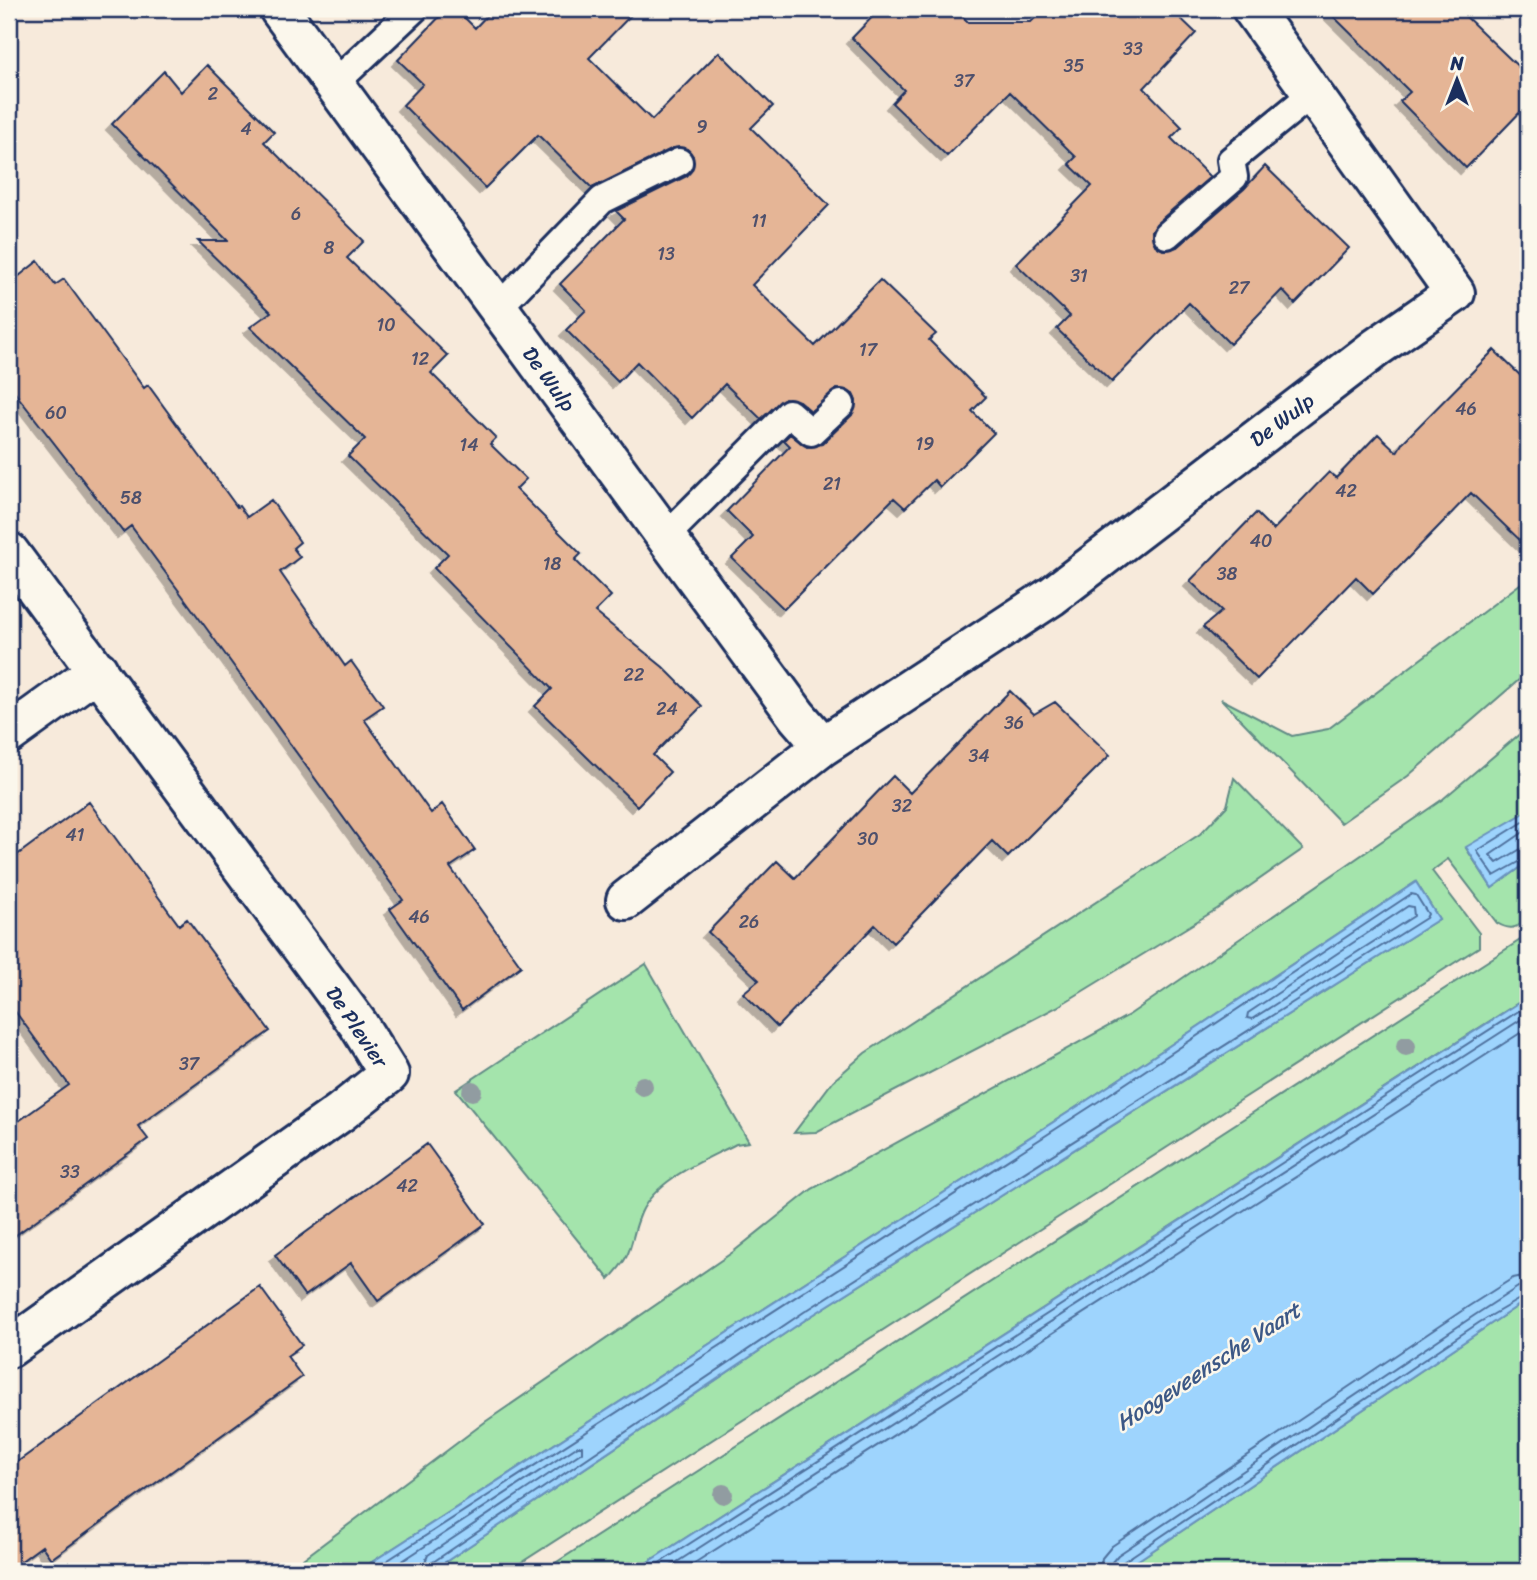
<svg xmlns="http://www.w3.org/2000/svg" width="1537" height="1580" viewBox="0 0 1537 1580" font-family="Sriracha,sans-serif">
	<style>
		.green { fill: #a4e4ac; stroke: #608a85; stroke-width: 2 }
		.water { fill: #9ed4fd; stroke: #6a92bd; stroke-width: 2 }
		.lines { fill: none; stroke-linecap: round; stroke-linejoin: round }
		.shore { stroke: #4f719e; stroke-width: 2 }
		.building { fill: #e5b596; stroke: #1b2f5e; stroke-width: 2; filter: url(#shadow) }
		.lane-casing { stroke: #1b2f5e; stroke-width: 32 }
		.street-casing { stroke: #1b2f5e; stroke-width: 44 }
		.lane { stroke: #fbf7ec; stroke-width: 26 }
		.street { stroke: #fbf7ec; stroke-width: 38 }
		.tree { fill: #919ca1 }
		.labels { text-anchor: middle; stroke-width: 5; stroke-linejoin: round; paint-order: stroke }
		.number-label { font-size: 18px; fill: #4e506c }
		.street-label { font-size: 21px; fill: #1b2f5e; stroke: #fbf7ec }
		.water-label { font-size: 23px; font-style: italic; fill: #3c5886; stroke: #fbf7ec }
	</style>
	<defs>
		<filter id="shadow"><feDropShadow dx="-6" dy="6" stdDeviation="0" flood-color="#0004"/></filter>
	</defs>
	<rect width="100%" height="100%" fill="#f7eadb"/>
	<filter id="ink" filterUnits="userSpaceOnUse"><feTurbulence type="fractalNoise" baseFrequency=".0143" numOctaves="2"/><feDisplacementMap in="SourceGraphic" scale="14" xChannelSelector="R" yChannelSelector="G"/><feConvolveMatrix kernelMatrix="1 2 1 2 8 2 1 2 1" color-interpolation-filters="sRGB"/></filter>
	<g filter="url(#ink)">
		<!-- green -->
		<path class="green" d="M1528,578V672L1408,776L1341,823L1221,699L1292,736L1328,729Z
			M1528,727V811L1466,848L1492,888L1528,862V920C1516,928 1510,931 1497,923L1448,859L1432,871L1479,933V947L508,1571H432L808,1318L1439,919L1416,882L1089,1099L358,1571H287L485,1422L733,1252L812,1189L1129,1015L1443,799Z
			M1234,778L1303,849L1217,909L1057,1007L816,1132L794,1133L833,1081L865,1053L1200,834L1227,806Z
			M1528,935V997L1521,1001L634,1571H543Z
			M646,964L749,1142L736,1144C705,1160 656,1179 641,1213C628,1244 636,1252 609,1279L456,1090Z
			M1528,1299V1559L1509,1571H1122Z"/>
		<!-- water -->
		<path class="water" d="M1528,811V862L1492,888L1466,847Z
			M1416,882L1439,919L808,1318L432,1571H358L1089,1099Z
			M1528,997V1299L1122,1571H634Z"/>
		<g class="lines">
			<!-- shore -->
			<path class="shore" d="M1528,819L1477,851L1494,876L1528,857
				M1528,829L1490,855L1497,863L1519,850L1528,848
				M1408,906L1413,907L1414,916L1252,1019L1247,1018L1248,1013Z
				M371,1571L1093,1105L1411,894L1416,895L1428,914L1426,918L804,1312L433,1562L429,1571
				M387,1571L578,1446H582V1452L428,1555L421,1571
				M647,1571L1528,1005
				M663,1571L1528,1015
				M682,1571L1528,1028
				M1100,1571L1102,1558L1112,1546L1469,1306L1513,1278L1528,1275
				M1110,1571L1112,1562L1118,1555L1475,1315L1518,1287L1528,1285
				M1119,1571L1123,1562L1480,1322L1528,1294"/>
		</g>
		<!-- building -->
		<path class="building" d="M447,9H456L475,28L493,9H637L589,58L652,120L719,52L773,106L751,128L829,205L752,285L815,346L880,280L936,334L929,340L986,397L972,411L994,433L940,487L934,480L905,508L894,498L784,609L732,558L753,537L727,511L790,446L784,440L790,434L807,447L822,444L852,415L856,401L853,394L837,389L811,411L799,401L785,398L761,419L725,384L692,418L637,362L618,382L566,330L586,310L560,284L624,219L616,211L687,176L692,170L693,156L687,149L673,148L592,188L538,135L485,188L403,105L423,84L398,60Z
			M880,9H955L968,22H1031L1044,9H1171L1196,33L1144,88L1182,127L1171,138L1210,177L1156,224L1152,231L1155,245L1163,250L1177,247L1244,189L1265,166L1349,248L1295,304L1282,290L1230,344L1189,303L1112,382L1057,329L1070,316L1016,264L1092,186L1069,164L1076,157L1010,92L947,156L892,103L904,90L852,38Z
			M1326,9H1458L1528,76V104L1466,168L1400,101L1410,92Z
			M207,65L274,132L264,142L364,241L347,258L448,356L431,373L496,438L490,444L526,479L516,489L581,554L575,560L611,596L595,612L663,667L702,706L653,755L670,772L637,806L535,706L552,689L434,568L448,554L348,456L365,439L250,327L271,312L198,241H228L112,124L164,71L181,92Z
			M38,261L55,285L64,279L144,388L148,385L237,507L239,506L247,517L271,500L300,542L293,548L300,557L280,572L345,666L351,661L383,706L364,719L431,813L442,804L475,850L450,867L521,966L462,1010L390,909L403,900L204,625L131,526L123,532L9,385V284Z
			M1494,350L1528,383V548L1471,493L1373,594L1356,577L1257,679L1203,627L1222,611L1190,581L1256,513L1273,530L1329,472L1336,478L1378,434L1397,452L1403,442Z
			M1010,691L1034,714L1055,702L1110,755L1008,857L992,841L893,943L875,925L777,1027L743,993L759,980L708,932L777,861L795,878L893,776L910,793Z
			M89,802L179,925L187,919L270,1031L138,1126L148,1139L9,1240V1128L69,1085L9,1003V861Z
			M427,1144L485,1224L378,1301L351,1263L305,1296L275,1255Z
			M260,1287L302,1345L287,1356L302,1377L51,1559L42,1546L9,1570V1468Z"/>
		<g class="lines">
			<!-- lane casing -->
			<g class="lane-casing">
				<path id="lane" d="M333,85L414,9
					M1167,235L1234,177L1231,160L1313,93
					M497,309L602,200L679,162
					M665,537L789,413L811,432L841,404"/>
			</g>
			<!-- street casing -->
			<g class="street-casing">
				<path id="street" d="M279,9L797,716L823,746L1052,596L1377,347L1455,293L1252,9
					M9,552L358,1024L389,1074L341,1112L9,1348
					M9,734L98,670
					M626,900L823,746"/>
			</g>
			<!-- lane -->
			<use href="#lane" class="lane"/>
			<!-- street -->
			<use href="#street" class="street"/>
		</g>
		<!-- trees -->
		<g class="tree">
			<circle cx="1406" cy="1046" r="10"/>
			<circle cx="643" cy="1086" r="10"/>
			<circle cx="472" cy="1091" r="10"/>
			<circle cx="723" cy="1494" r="10"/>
		</g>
	</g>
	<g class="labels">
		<!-- number labels -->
		<g class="number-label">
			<text x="1133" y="55">33</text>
			<text x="1074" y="72">35</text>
			<text x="964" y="87">37</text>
			<text x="213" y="100">2</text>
			<text x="702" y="133">9</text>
			<text x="246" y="135">4</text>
			<text x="296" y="220">6</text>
			<text x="759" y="227">11</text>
			<text x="329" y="254">8</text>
			<text x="666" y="260">13</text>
			<text x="1079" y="282">31</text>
			<text x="1239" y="294">27</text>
			<text x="386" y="331">10</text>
			<text x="868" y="356">17</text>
			<text x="420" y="365">12</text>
			<text x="1466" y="415">46</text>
			<text x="56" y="419">60</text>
			<text x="925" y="450">19</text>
			<text x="469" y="451">14</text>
			<text x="832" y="490">21</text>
			<text x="1346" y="497">42</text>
			<text x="131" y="504">58</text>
			<text x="1261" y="547">40</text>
			<text x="552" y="570">18</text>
			<text x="1227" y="580">38</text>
			<text x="634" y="681">22</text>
			<text x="667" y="715">24</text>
			<text x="1014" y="729">36</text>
			<text x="979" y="762">34</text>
			<text x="902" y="812">32</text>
			<text x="75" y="841">41</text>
			<text x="868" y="845">30</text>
			<text x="419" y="923">46</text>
			<text x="749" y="928">26</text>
			<text x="189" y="1070">37</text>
			<text x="70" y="1178">33</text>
			<text x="407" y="1192">42</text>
		</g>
		<!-- street labels -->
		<g class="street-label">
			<text transform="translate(549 379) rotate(54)" y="7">De Wulp</text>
			<text transform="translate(1282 420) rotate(-37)" y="7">De Wulp</text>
			<text transform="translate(357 1027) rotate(56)" y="7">De Plevier</text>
		</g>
		<!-- water labels -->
		<g class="water-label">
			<text transform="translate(1208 1366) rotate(-33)" y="8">Hoogeveensche Vaart</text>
		</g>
	</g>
	<!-- margin -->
	<rect width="1537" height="1580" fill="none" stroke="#fbf7ec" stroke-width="35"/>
	<rect x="18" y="18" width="1502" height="1545" fill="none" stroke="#1b2f5e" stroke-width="2.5" filter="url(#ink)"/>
	<!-- north arrow -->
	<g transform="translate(1457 80)" stroke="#fbf7ec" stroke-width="5" paint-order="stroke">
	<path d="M0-5L12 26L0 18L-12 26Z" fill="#1b2f5e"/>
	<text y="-10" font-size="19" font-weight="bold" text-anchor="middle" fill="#1b2f5e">N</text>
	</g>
</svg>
